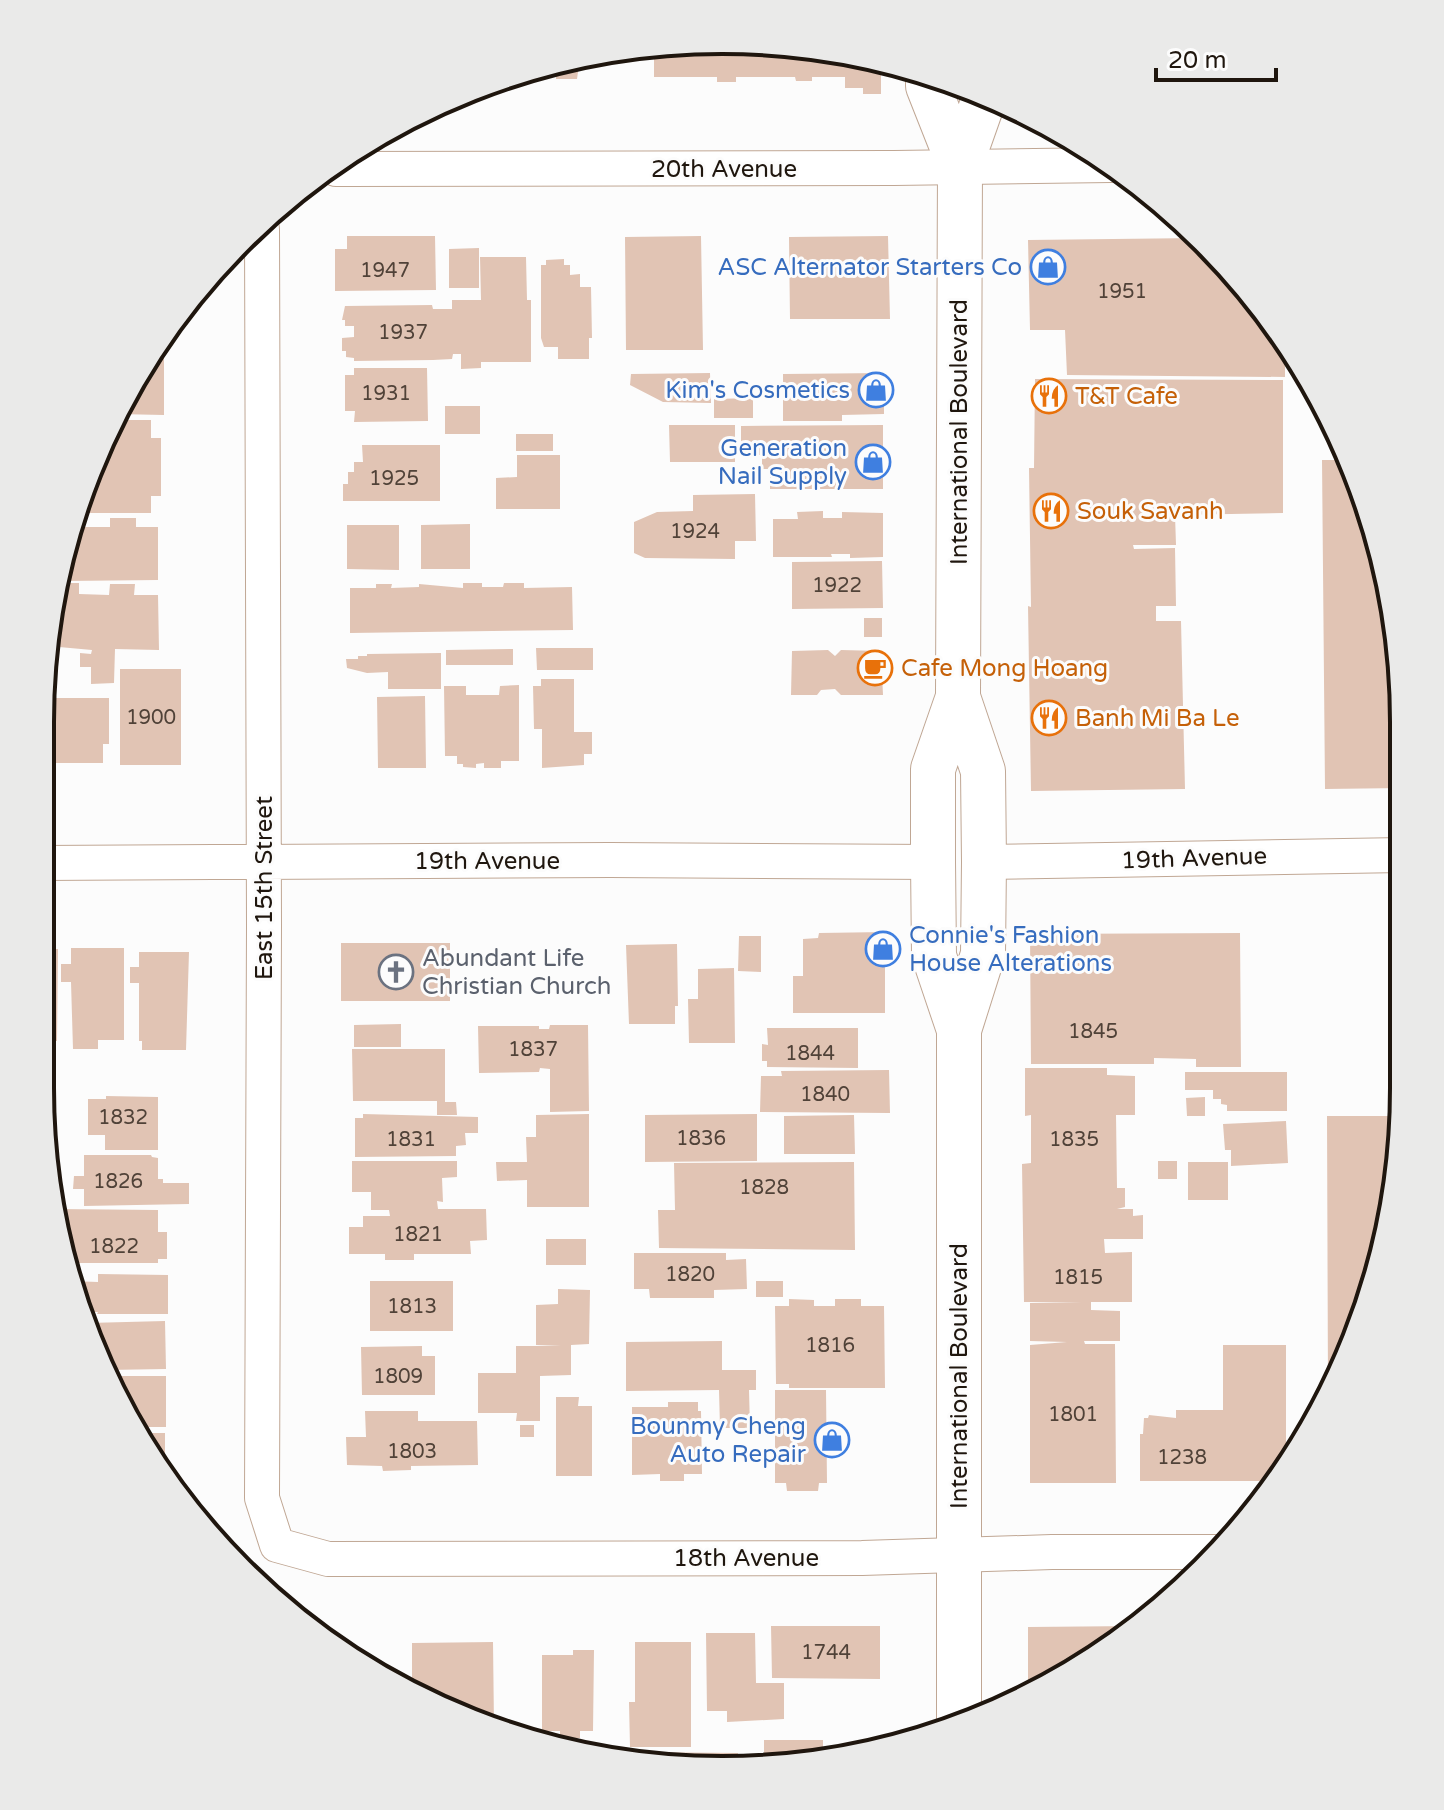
<svg xmlns="http://www.w3.org/2000/svg" width="1444" height="1810" viewBox="0 0 1444 1810" font-family="'Varela Round',sans-serif">
	<style>
		.building { fill: #e1c4b4 }
		.lines { fill: none; stroke-linecap: round; stroke-linejoin: round }
		.street-casing { stroke: #c0a794; stroke-width: 36 }
		.primary-casing { stroke: #c0a794; stroke-width: 46 }
		.street { stroke: #fff; stroke-width: 34 }
		.primary { stroke: #fff; stroke-width: 44 }
		.labels { text-anchor: middle; stroke-width: 6; stroke-linejoin: round; paint-order: stroke }
		.number-label { font-size: 20px; fill: #504238 }
		.street-label { font-size: 24px; fill: #1f160e; stroke: #fcfcfc }
		.shop-label { font-size: 24px; fill: #366cbe; stroke: #fcfcfc; text-anchor: end }
		.food-label { font-size: 24px; fill: #c56008; stroke: #fcfcfc; text-anchor: start }
		.worship-label { font-size: 24px; fill: #5b616d; stroke: #fcfcfc; text-anchor: start }
		.rim { fill: none; stroke: #1f160e; stroke-width: 4 }
	</style>
	<rect width="100%" height="100%" fill="#fcfcfc"/>
	<!-- building -->
	<path class="building" d="M767,41L878,60V74H881V94H863V88H845V77H812V81H796L795,77H736V82H717V77H654V45Z
		M580,58L577,79H556V72L529,71Z
		M347,236H435L436,290L335,291V249H347Z
		M701,236L703,350H626L625,237Z
		M888,236L890,319H790L789,237Z
		M1198,238L1235,273L1285,343V377L1067,375L1065,330H1030L1028,240Z
		M479,248V288H449V249Z
		M480,257H526L527,300H531V362H481V368L461,369V354H453L452,359L433,360L354,361V358L346,357V351H342V338L354,337V326H345V320H342L345,306L432,305L433,309H452V300H481Z
		M564,259V265H570V275L580,274V287H591L592,338H589V359H558V347H544L541,338V265H546V260Z
		M149,356H164V415L116,414L132,381Z
		M354,368H427L428,421L354,422L355,411H345V375H354Z
		M710,373L711,403L663,402L630,385L631,374Z
		M884,373V414L842,415V421H783V374Z
		M1035,379L1283,380V513L1175,515L1176,545H1133L1134,549L1175,548L1176,606H1156V621H1181L1185,789L1031,791L1028,606L1031,607L1029,468H1034Z
		M753,398V418H714V399Z
		M445,406H480V434H445Z
		M114,420H151V438H161V496H151V513H74L76,502Z
		M669,425H735V462H670Z
		M883,425V489H770V469H762V455H741V426Z
		M516,434H553V451H516Z
		M362,445H440V501H343V484H348V472H354V462H363Z
		M517,455H560V509H496V478L517,477Z
		M1322,460H1348L1368,503L1403,677V788L1325,789Z
		M755,494L756,541H735V559L645,558L634,553V522L657,512L693,511V495Z
		M823,511V518H842V512L883,513V557L850,558V554H831L832,557H773V519H798L797,512Z
		M110,518H136V527H158V580L66,581V578H61L71,527H110Z
		M470,524V569H421V525Z
		M347,525H399V570L347,569Z
		M882,561L883,608L792,609V562Z
		M60,583H79V594L109,595L110,584H135L134,595H158L159,650L115,649L114,683L91,684V667H80V653L91,654L92,650L48,646Z
		M463,583H482V587H503L504,583H524V588L572,587L573,630L350,633V588H376V584H392L391,588L419,587V584L463,588Z
		M864,618H882V637H864Z
		M536,648H593V670H537Z
		M513,649V665H446V650Z
		M828,650L835,656L841,650L881,651L883,695H841L835,689L821,690L817,695H791L792,651Z
		M441,653V689H388V672L367,673L347,668L346,659H358V656H367V654Z
		M120,669H181V765H120Z
		M42,677L50,678V713H41Z
		M541,679H574V732H592V754H584V765L542,768V729H534L533,686H541Z
		M519,685V761H501V768H484V763L476,764V768L463,767V764H457V756H445L444,686H466V695H499L500,686Z
		M425,696L426,768H378L377,697Z
		M55,698H109V744H103V763H54Z
		M885,932V1013H793V976H803V939L818,938L819,933Z
		M1240,933L1241,1067H1196V1059L1154,1058V1064H1031L1030,934Z
		M739,936H761V972L738,971Z
		M341,943H450V1001H341Z
		M677,944L678,1006H675V1024H629L626,945Z
		M71,948H124V1040H98V1049H73L71,982H61V964H71Z
		M40,949H58L57,1041H40Z
		M139,952H189L186,1050H142V1041H139V983H130V967H139Z
		M734,968L735,1043H689L688,999H698V969Z
		M401,1024V1047H354V1025Z
		M550,1025H588L589,1111L550,1112V1069L540,1068L539,1072L479,1073L478,1026H539V1029H549Z
		M767,1028H858V1068L767,1067V1061H762V1044L768,1045Z
		M352,1049H445V1102H456L457,1115H437V1101H353Z
		M1025,1068H1107V1075L1135,1076V1115H1116L1117,1188H1125V1207L1117,1209H1133V1216L1143,1215V1239H1104L1105,1253L1132,1252V1302H1091V1310L1120,1311V1341H1084L1085,1344H1115L1116,1483H1030V1345L1067,1342L1030,1341V1303L1082,1302H1024L1022,1164L1031,1163V1115L1025,1116Z
		M889,1070L890,1113L760,1112L761,1076H782L781,1071Z
		M1185,1072H1287V1111H1227V1105L1221,1104V1099H1213V1090H1185Z
		M106,1096L158,1097V1150H105V1135H88V1099H106Z
		M1205,1097V1116H1187L1186,1098Z
		M363,1114L478,1117V1133H465L466,1145L456,1146V1156L355,1157V1118H363Z
		M589,1114V1207H527V1180L497,1181L496,1162H527L526,1137H536V1115Z
		M757,1114V1161L645,1162V1115Z
		M854,1115L855,1154H784V1116Z
		M1327,1116H1401L1391,1221L1352,1349L1328,1391Z
		M1286,1121L1288,1163L1231,1166V1150H1225L1223,1124Z
		M84,1155H151L152,1157L158,1158V1179H163V1183H189V1204L84,1206V1189H73L74,1176H84Z
		M352,1161H457V1177L442,1178L443,1202L437,1201L438,1209H486L487,1240L470,1241L471,1254H414V1260H385V1254H349V1227H363V1216H390L389,1210H371V1192H352Z
		M1158,1161H1177V1179H1158Z
		M854,1162L855,1250L659,1248L658,1210H675L674,1163Z
		M1188,1162H1228V1200H1188Z
		M56,1209L158,1210V1232H167V1259H158V1263H63Z
		M546,1239H586V1265H546Z
		M634,1253H726V1260L746,1259L747,1289L714,1290V1298H650L649,1289H634Z
		M98,1274L168,1275V1314H97L98,1312H91V1315H84L70,1281L98,1282Z
		M370,1281H453V1331H370Z
		M756,1281H783V1297H756Z
		M558,1289L590,1290L589,1344L571,1345V1375L540,1376V1421H516L517,1413H478V1373H516V1346H561L536,1345V1305L558,1304Z
		M789,1299L814,1300V1306H835V1299H861V1306H884L885,1388H789V1384H776L775,1306H789Z
		M165,1321L166,1369L107,1370L88,1323Z
		M722,1341V1370H756V1390H749L750,1428H720L719,1390L626,1391V1342Z
		M1223,1345H1286V1463L1276,1481H1140V1434H1143L1144,1418H1148L1149,1415L1176,1418V1410H1223Z
		M422,1346V1356H435V1395H362L361,1347Z
		M109,1376H166V1427H130Z
		M775,1390H826L827,1483H819L818,1491H787L786,1483H775Z
		M556,1397H579L578,1406H592V1476H556Z
		M668,1402H698V1411H701L702,1474H684V1481H660V1474L632,1475V1407H668Z
		M365,1411H418V1421H477L478,1465L411,1466V1470L383,1471L382,1466L347,1465L346,1437H366Z
		M520,1425H534V1437H520Z
		M135,1433H165V1473Z
		M771,1626H880V1679L772,1678Z
		M1136,1626L1063,1679L1028,1693V1627Z
		M706,1633H755L756,1683H784V1719L727,1722V1711H707Z
		M493,1642L494,1726L412,1692V1643Z
		M635,1642H691V1747H630L629,1702H635Z
		M573,1650H594L593,1731H580V1738H560V1731H542V1655H573Z
		M764,1740H823V1750H848V1753L764,1764Z
		M629,1752L738,1753V1768L722,1770L629,1758Z"/>
	<g class="lines">
		<!-- street casing -->
		<g class="street-casing">
			<path id="street" d="M336,169L894,168L1111,165
				M262,229L264,926L262,1498L277,1545L328,1559L862,1558L1052,1552H1217
				M984,862L1403,855
				M41,863L610,860L933,862"/>
		</g>
		<!-- primary casing -->
		<g class="primary-casing">
			<path id="primary" d="M928,74V86L960,167
				M958,697L983,771L984,862L983,954L959,1030V1722
				M959,1030L934,956L933,862V769L958,697L960,167L985,96"/>
		</g>
		<!-- street -->
		<use href="#street" class="street"/>
		<!-- primary -->
		<use href="#primary" class="primary"/>
	</g>
	<!-- icons -->
	<defs>
		<g id="shop-ring" transform="scale(1.8)"><circle r="9.5" fill="#fcfcfc" stroke="#3f7fe0" stroke-width="1.5"/><path d="M-5-2.5h2.3a2.7 3.5 0 0 1 5.4 0H5L5.5 6h-11ZM-1.5-2.5h3a1.5 2.3 0 0 0-3 0Z" fill="#3f7fe0"/></g>
		<g id="restaurant-ring" transform="scale(1.8)"><circle r="9.5" fill="#fcfcfc" stroke="#e8710a" stroke-width="1.5"/><path d="M-5-6h1v4h1v-4h1v4h1v-4h1v5L-1.5 .5V6h-2V.5L-5-1ZM5-6V6H3V1.5H1.5Q1.5-4 5-6Z" fill="#e8710a"/></g>
		<g id="cafe-ring" transform="scale(1.8)"><circle r="9.5" fill="#fcfcfc" stroke="#e8710a" stroke-width="1.5"/><path d="M-5.5-4.5H6V0H3Q3 3.5 0 3.5H-2.5Q-5.5 3.5-5.5 0ZM3-3.2v2h1.7v-2ZM-6 4.5H4V6H-6Z" fill="#e8710a"/></g>
		<g id="church-ring" transform="scale(1.8)"><circle r="9.5" fill="#fcfcfc" stroke="#6b7280" stroke-width="1.5"/><path d="M-1.2-6h2.4v3.5h3.3v2.4h-3.3V6h-2.4V-.1h-3.3v-2.4h3.3Z" fill="#6b7280"/></g>
	</defs>
	<g fill-rule="evenodd">
		<use href="#shop-ring" x="1048" y="267"/>
		<use href="#shop-ring" x="876" y="390"/>
		<use href="#restaurant-ring" x="1049" y="396"/>
		<use href="#shop-ring" x="873" y="462"/>
		<use href="#restaurant-ring" x="1051" y="511"/>
		<use href="#cafe-ring" x="875" y="668"/>
		<use href="#restaurant-ring" x="1049" y="718"/>
		<use href="#shop-ring" x="883" y="949"/>
		<use href="#church-ring" x="396" y="972"/>
		<use href="#shop-ring" x="832" y="1440"/>
	</g>
	<g class="labels">
		<!-- number labels -->
		<g class="number-label">
			<text x="385" y="277">1947</text>
			<text x="1122" y="298">1951</text>
			<text x="403" y="339">1937</text>
			<text x="386" y="400">1931</text>
			<text x="394" y="485">1925</text>
			<text x="695" y="538">1924</text>
			<text x="837" y="592">1922</text>
			<text x="151" y="724">1900</text>
			<text x="1093" y="1038">1845</text>
			<text x="533" y="1056">1837</text>
			<text x="810" y="1060">1844</text>
			<text x="825" y="1101">1840</text>
			<text x="123" y="1124">1832</text>
			<text x="701" y="1145">1836</text>
			<text x="411" y="1146">1831</text>
			<text x="1074" y="1146">1835</text>
			<text x="118" y="1188">1826</text>
			<text x="764" y="1194">1828</text>
			<text x="418" y="1241">1821</text>
			<text x="114" y="1253">1822</text>
			<text x="690" y="1281">1820</text>
			<text x="1078" y="1284">1815</text>
			<text x="412" y="1313">1813</text>
			<text x="830" y="1352">1816</text>
			<text x="398" y="1383">1809</text>
			<text x="1073" y="1421">1801</text>
			<text x="412" y="1458">1803</text>
			<text x="1182" y="1464">1238</text>
			<text x="826" y="1659">1744</text>
		</g>
		<!-- street labels -->
		<g class="street-label">
			<text x="724" y="177">20th Avenue</text>
			<text transform="translate(959 432) rotate(-90)" y="8">International Boulevard</text>
			<text transform="translate(1194 858) rotate(-2)" y="8">19th Avenue</text>
			<text x="487" y="869">19th Avenue</text>
			<text transform="translate(264 888) rotate(-90)" y="8">East 15th Street</text>
			<text transform="translate(959 1376) rotate(-90)" y="8">International Boulevard</text>
			<text x="746" y="1566">18th Avenue</text>
		</g>
		<!-- shop labels -->
		<g class="shop-label">
			<text x="1022" y="275">ASC Alternator Starters Co</text>
			<text x="850" y="398">Kim's Cosmetics</text>
			<text x="847" y="456">Generation<tspan x="847" dy="28">Nail Supply</tspan></text>
			<text x="909" y="943" text-anchor="start">Connie's Fashion<tspan x="909" dy="28">House Alterations</tspan></text>
			<text x="806" y="1434">Bounmy Cheng<tspan x="806" dy="28">Auto Repair</tspan></text>
		</g>
		<!-- food labels -->
		<g class="food-label">
			<text x="1075" y="404">T&amp;T Cafe</text>
			<text x="1077" y="519">Souk Savanh</text>
			<text x="901" y="676">Cafe Mong Hoang</text>
			<text x="1075" y="726">Banh Mi Ba Le</text>
		</g>
		<!-- worship labels -->
		<g class="worship-label">
			<text x="422" y="966">Abundant Life<tspan x="422" dy="28">Christian Church</tspan></text>
		</g>
	</g>
	<!-- crop -->
	<path d="M0 0H1444V1810H0ZM722 54H722A668 668 0 0 1 1390 722V1088A668 668 0 0 1 722 1756H722A668 668 0 0 1 54 1088V722A668 668 0 0 1 722 54Z" fill="#eaeae9" fill-rule="evenodd"/>
	<path class="rim" d="M722 54H722A668 668 0 0 1 1390 722V1088A668 668 0 0 1 722 1756H722A668 668 0 0 1 54 1088V722A668 668 0 0 1 722 54Z"/>
	<!-- scale -->
	<path d="M1156 68v12h120v-12" fill="none" stroke="#1f160e" stroke-width="4"/>
	<text x="1168" y="68" font-size="24" fill="#1f160e" stroke="#fcfcfc" stroke-width="6" paint-order="stroke">20 m</text>
</svg>
